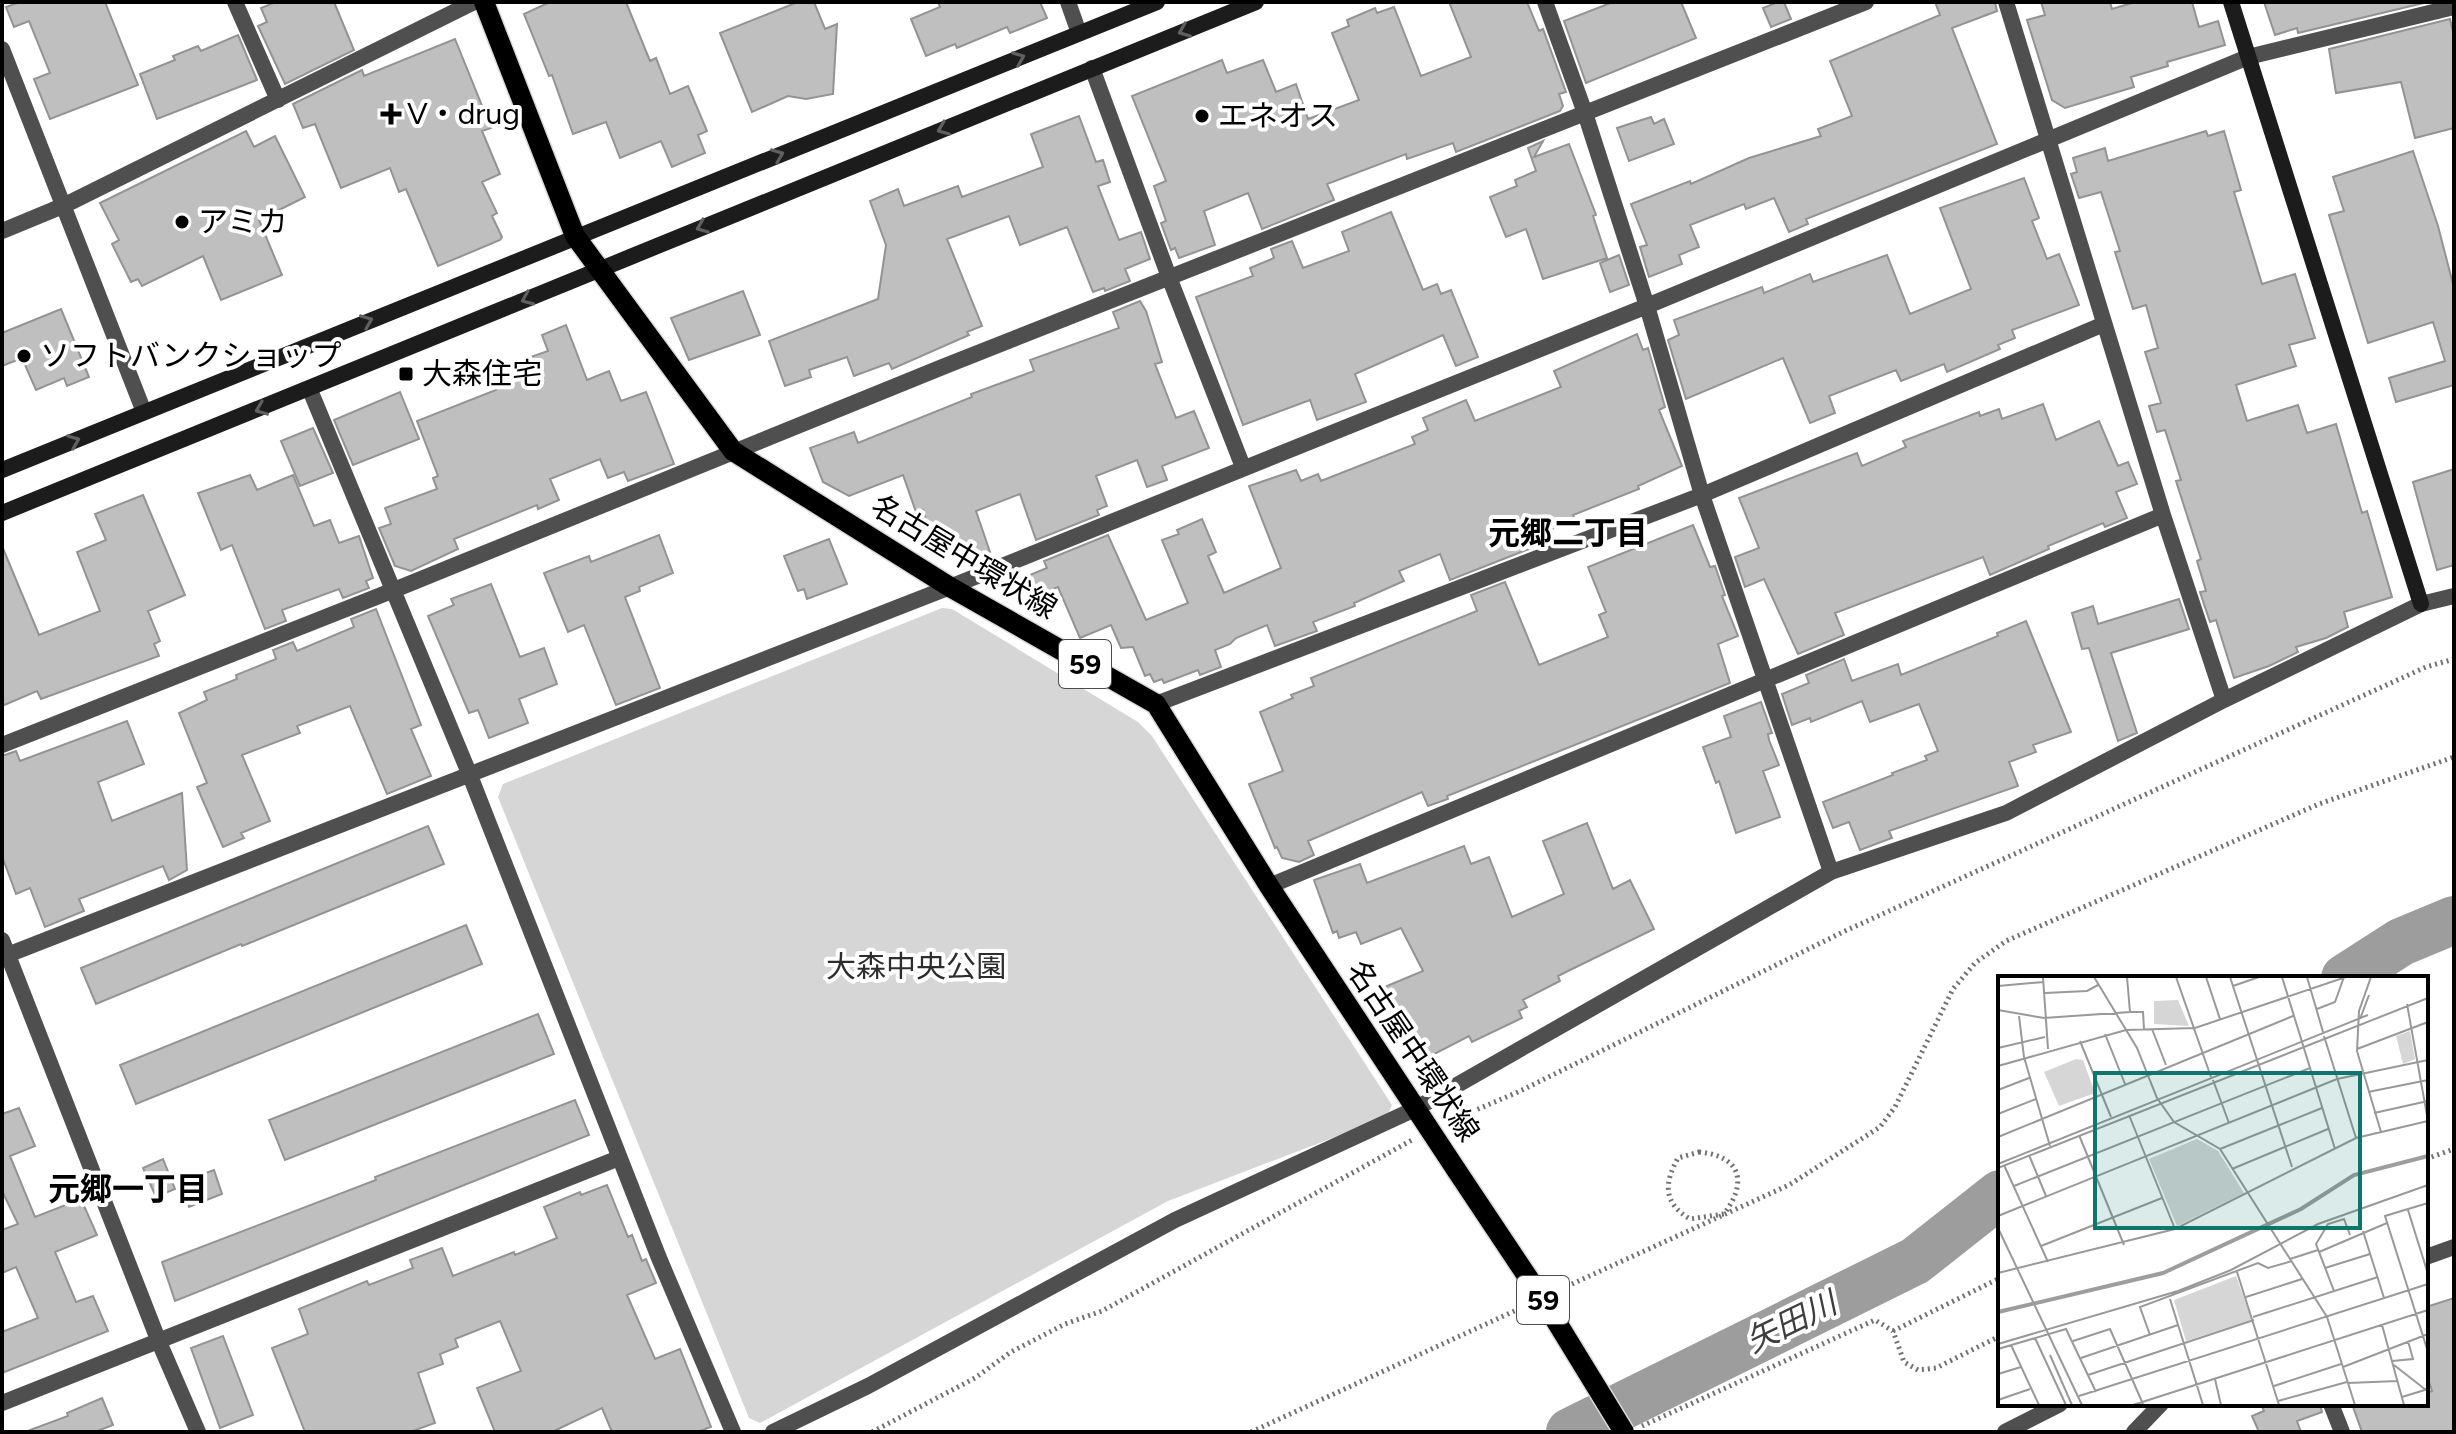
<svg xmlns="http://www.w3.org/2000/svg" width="2456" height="1434" viewBox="0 0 2456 1434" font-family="Figtree,'Noto Sans JP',sans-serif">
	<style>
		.green { fill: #d6d6d6 }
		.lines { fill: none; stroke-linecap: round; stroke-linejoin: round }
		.river { stroke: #9d9d9d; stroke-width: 48 }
		.building { fill: #bfbfbf; stroke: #939393; stroke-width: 2 }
		.primary-casing { stroke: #dbdbdb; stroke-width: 23 }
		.path { stroke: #717171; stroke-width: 5; stroke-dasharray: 2 4; stroke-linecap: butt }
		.street { stroke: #4f4f4f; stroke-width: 16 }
		.secondary { stroke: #1c1c1c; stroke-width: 16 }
		.primary { stroke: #000; stroke-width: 20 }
		.primary-bridge-casing { stroke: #dbdbdb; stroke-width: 23; stroke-linecap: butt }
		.primary-bridge { stroke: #000; stroke-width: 20 }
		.oneway { stroke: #606060 }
		.poi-dot { fill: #000; stroke: #fff; stroke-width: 3 }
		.labels { text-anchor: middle; stroke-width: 8; stroke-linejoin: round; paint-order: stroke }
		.shield { fill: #fff; stroke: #4c4c4c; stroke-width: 2 }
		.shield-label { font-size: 28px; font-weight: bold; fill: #000 }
		.poi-label { font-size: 30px; fill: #000; stroke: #fff; text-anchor: start }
		.street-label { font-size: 30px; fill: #000; stroke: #fff }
		.park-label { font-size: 30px; fill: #2d2d2d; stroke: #fff }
		.neighbourhood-label { font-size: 32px; font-weight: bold; fill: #000; stroke: #fff }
		.water-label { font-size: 32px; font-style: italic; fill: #3e3e3e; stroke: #fff }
		.inset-river { fill: none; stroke: #9d9d9d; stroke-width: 4 }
		.inset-road { fill: none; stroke: #999; stroke-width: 2 }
		.view { fill: #0f766e; fill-opacity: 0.15; stroke: #0f766e; stroke-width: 4 }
		.inset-edge { fill: none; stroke: #000; stroke-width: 4 }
	</style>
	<rect width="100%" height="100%" fill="#fff"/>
	<!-- green -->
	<path class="green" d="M942,608L952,609L1138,722L1152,736L1392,1105L1387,1117L1168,1201L760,1423L749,1418L498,797L503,784Z"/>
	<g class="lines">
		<!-- river -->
		<path class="river" d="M2345,978L2401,942L2454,920
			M1570,1432L1915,1261L2000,1194"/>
	</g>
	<!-- building -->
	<path class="building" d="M20,2H105L138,85L50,119L34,79L50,73L29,21L14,27L6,7Z
		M276,2H334L354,50L285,84L258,26L267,22L261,8Z
		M550,2H626L650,61L656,58L670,94L688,86L707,131L698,135L705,153L672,167L661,141L620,158L606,122L573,134L552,75L549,76L524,14Z
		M798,2H814L825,29L837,24L833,94L806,99L788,96L752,112L720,33Z
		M938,2H1040L1047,18L1010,33L1007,27L957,48L955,44L926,56L911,19L940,7Z
		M1449,2H1527L1539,31L1543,29L1566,92L1559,94L1563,106L1560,111L1456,152L1453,143L1407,159L1406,154L1327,184L1334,200L1262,229L1248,193L1204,211L1215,245L1179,258L1175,248L1171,250L1161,223L1166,221L1154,186L1166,181L1132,96L1222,60L1227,73L1263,60L1276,92L1296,84L1308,119L1359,100L1332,33L1349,26L1347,20L1375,8L1377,13L1394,7L1421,76L1471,57Z
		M1613,2H1681L1696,38L1586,83L1564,21Z
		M1778,2H1784L1791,19L1771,27L1763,8Z
		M1935,2H1995L1997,11L1952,28L1997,144L1806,219L1808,224L1789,232L1774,198L1746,209L1744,204L1690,225L1699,247L1679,255L1682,264L1649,277L1640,247L1647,245L1631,204L1690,181L1691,184L1749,158L1821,136L1818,129L1852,116L1830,61L1940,15Z
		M2041,2H2110L2112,9L2135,2H2192L2199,27L2218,21L2225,45L2167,62L2168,66L2131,77L2134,87L2065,108L2052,100L2027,20L2045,15Z
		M2264,2H2428L2298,33L2297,28L2275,35Z
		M2450,19L2454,36V128L2415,138L2401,82L2336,93L2329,49Z
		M238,35L257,80L157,119L140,74L175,60L173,56L198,46L201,51Z
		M455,39L491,128L482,131L500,174L482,182L497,213L492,216L502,237L500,240L438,266L406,189L399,192L390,168L341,188L315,124L303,128L293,104L362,70L364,76Z
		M1079,116L1096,162L1103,160L1110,182L1098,186L1119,240L1141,232L1150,259L1125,269L1130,281L1105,291L1104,288L1093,292L1067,227L1020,245L1009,216L947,239L982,326L967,332L969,335L892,369L889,363L854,376L847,357L809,370L811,377L785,386L769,341L878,299L886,245L870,201L898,189L904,206L958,186L962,197L1043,167L1031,134Z
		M1651,117L1654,124L1664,119L1674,144L1629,161L1617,128Z
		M246,131L254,147L275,136L305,197L259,220L282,275L221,300L203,256L142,286L138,279L131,282L112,244L119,240L100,203Z
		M2206,131L2208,136L2224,131L2241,190L2234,192L2262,284L2295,274L2315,338L2289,345L2296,366L2236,385L2247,421L2298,405L2307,433L2336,424L2362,513L2367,511L2392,597L2344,612L2348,627L2326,638L2296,647L2298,652L2269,666L2234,678L2216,620L2210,622L2200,592L2206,591L2197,561L2201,559L2176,481L2181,480L2165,430L2157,432L2149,406L2161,403L2145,352L2158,348L2146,305L2133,309L2115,252L2120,251L2101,192L2079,198L2071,174L2077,172L2073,158L2105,148L2108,161Z
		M1543,141L1534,157L1569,144L1596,215L1593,216L1607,258L1543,279L1526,229L1506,237L1490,197L1517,186L1515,180L1536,171L1528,148Z
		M2413,151L2438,226L2454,288V385L2396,402L2389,378L2445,361L2433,322L2368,343L2329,215L2344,211L2333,177Z
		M2024,178L2039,218L2032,221L2047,259L2059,254L2079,305L2012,330L2015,338L1998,345L2000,349L1947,372L1944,364L1901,381L1896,370L1829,396L1835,413L1810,423L1783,358L1686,399L1668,340L1679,335L1674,320L1762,287L1764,293L1810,274L1813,282L1887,255L1910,314L1971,289L1940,208Z
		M1391,212L1423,290L1437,284L1441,294L1451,290L1478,357L1456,366L1443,335L1355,374L1366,402L1317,420L1310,400L1243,425L1196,297L1253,276L1250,268L1274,258L1271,249L1292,241L1303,268L1349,251L1342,232Z
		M1619,255L1629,285L1610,292L1600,263Z
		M743,291L760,335L689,360L671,318Z
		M1140,301L1146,311L1162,362L1155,364L1176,418L1194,411L1209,448L1162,466L1167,480L1147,487L1137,460L1096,476L1107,506L1097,510L1099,515L1036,540L1020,494L976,511L990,552L963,560L934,547L923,510L916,512L903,475L849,496L823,482L810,448L854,432L858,443L972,397L971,394L1034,371L1030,360L1119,328L1113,312Z
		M61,309L89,377L67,386L64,378L36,390L22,358L2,366V333Z
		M566,325L587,380L609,371L621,401L646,392L674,464L628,481L624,472L608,478L600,459L550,479L559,500L538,509L537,505L454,539L458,549L411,571L395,566L379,528L391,524L385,508L437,489L433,478L438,476L417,421L496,390L488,372L548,351L542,335Z
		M1637,334L1643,350L1648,348L1665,407L1659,410L1682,466L1638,486L1639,489L1573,515L1575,519L1531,538L1534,547L1450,580L1440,554L1399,571L1404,581L1354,603L1355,606L1313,622L1317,631L1275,646L1267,625L1236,638L1230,644L1215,650L1221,667L1200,675L1198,670L1164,683L1162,679L1154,682L1150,674L1145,676L1133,647L1121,648L1111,625L1080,638L1058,587L1033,597L1025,577L1047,568L1044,561L1108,535L1146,620L1188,603L1162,540L1179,534L1177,530L1202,519L1216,552L1208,556L1224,593L1281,568L1249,486L1296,470L1301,481L1318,474L1321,481L1415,444L1412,437L1428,430L1423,418L1466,400L1475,421L1561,387L1554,371Z
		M400,392L419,439L353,465L334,420Z
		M2043,404L2056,440L2099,421L2118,466L2128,462L2137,484L2116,492L2127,518L2105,527L2103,523L2048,546L2049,549L1990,575L1983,557L1835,613L1844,635L1798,654L1764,579L1745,587L1735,557L1759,548L1739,498L1857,453L1862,466L1906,447L1903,441L1979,412L1980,416L1999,409L2002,419Z
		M313,428L333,473L300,486L281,441Z
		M2454,469V565L2437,570L2413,482Z
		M250,475L257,490L293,475L314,526L330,520L339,543L359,536L373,578L366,581L369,588L343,598L339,589L282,610L286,621L265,629L232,545L221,550L198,493Z
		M143,495L185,595L148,611L160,641L154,644L159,656L41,699L37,691L2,706V546L39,635L100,611L77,552L106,540L95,514Z
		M1693,525L1710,567L1715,566L1725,595L1722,596L1738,636L1718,644L1730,683L1447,796L1448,799L1428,806L1422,792L1308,841L1314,855L1299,862L1282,858L1277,847L1275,848L1249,784L1283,771L1260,712L1293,698L1291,695L1314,686L1311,678L1477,611L1471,595L1505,582L1539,665L1608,637L1599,615L1606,612L1588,567Z
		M659,535L673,573L639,587L640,591L625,597L660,688L616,705L584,625L568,632L544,573L589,556L591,562Z
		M829,539L847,584L807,599L804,589L798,591L784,556Z
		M491,584L520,657L544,648L557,684L519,699L528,723L489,738L478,710L469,713L428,616L454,605L451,599Z
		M2179,599L2189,629L2111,653L2137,733L2118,741L2089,648L2082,649L2072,613L2093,606L2098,624Z
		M376,609L421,725L411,729L431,776L387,794L350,706L297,726L300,733L242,755L270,821L241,833L244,838L223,847L197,787L207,783L179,713L207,700L204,692L237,679L236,675L276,659L273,650L293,642L297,651L354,627L351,619Z
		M2026,621L2071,732L2033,745L2036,752L2009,762L2018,786L1889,831L1892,838L1860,850L1849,822L1833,828L1823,802L1893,775L1892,773L1927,760L1925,756L1938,751L1919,704L1870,722L1862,701L1811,722L1810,718L1792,725L1782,694L1809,683L1806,675L1844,659L1852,681L1898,664L1901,675L1998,636L1997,633Z
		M1761,702L1772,733L1768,734L1769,740L1779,765L1763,771L1780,817L1736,833L1719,781L1716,783L1703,747L1731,737L1724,716Z
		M127,721L144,764L98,782L112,821L182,793L187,870L169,880L163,866L79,899L84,911L45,927L30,888L16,894L2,856V756L16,751L20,761Z
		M1587,823L1613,889L1630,880L1654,929L1570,970L1558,976L1560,981L1523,1000L1527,1007L1519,1011L1522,1018L1472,1042L1469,1036L1415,1064L1395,1025L1397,1024L1382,988L1423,971L1401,928L1361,944L1356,932L1339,938L1337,931L1333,933L1314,880L1360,864L1367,883L1464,846L1471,864L1489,857L1512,917L1564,894L1543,841Z
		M428,826L444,864L242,946L241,944L96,1004L81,968Z
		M466,925L482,964L136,1104L120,1065Z
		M538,1014L554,1054L285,1160L269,1120Z
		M575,1100L589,1135L175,1301L162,1262L376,1180L375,1177Z
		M19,1108L35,1146L10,1156L35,1217L81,1199L97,1235L55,1252L76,1302L93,1296L108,1331L2,1373V1332L38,1318L16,1267L2,1273V1230L18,1224L2,1191V1114Z
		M163,1159L175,1189L156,1197L143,1168Z
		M214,1170L222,1194L189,1207L180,1182Z
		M607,1185L628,1237L632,1235L642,1261L646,1259L656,1283L627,1295L655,1359L680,1349L711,1427L697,1432H612L602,1408L552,1432H495L477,1388L521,1371L500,1321L455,1339L458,1347L440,1354L443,1364L418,1373L435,1423L410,1432H305L272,1348L308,1334L299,1309L367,1281L369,1285L413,1268L410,1260L442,1248L453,1276L514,1252L515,1255L557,1238L544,1207L580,1192L581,1195Z
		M2454,1298V1432H2362L2352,1404H2426V1393L2432,1391L2426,1372V1307Z
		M223,1336L253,1415L220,1428L191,1348Z
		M102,1398L113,1425L95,1432H31L30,1430L68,1416L67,1413Z
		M2261,1404H2320L2322,1412L2297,1421L2301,1432H2259L2252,1416L2264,1411Z"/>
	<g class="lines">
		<!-- primary casing -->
		<g class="primary-casing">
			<path id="primary" d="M484,2L575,236L733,451L950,587L1156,704L1269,886L1457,1171"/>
		</g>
		<!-- path -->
		<path class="path" d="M1450,1121L1518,1092L1845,931L2426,667L2454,659
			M1699,1152C1741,1156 1748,1182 1724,1214L1690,1219C1663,1203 1664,1183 1678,1158Z
			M2426,1159L2454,1149
			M1561,1289L1789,1185L1880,1127L1895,1107L1953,989L1975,963L2006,941L2319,804L2454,757
			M1893,1331L2000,1278
			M1642,1426L1875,1320L1893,1331L1904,1362L1918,1370L1936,1368L2000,1336
			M872,1432L975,1378L1011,1352L1065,1324L1102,1311L1412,1140
			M1251,1432L1523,1307"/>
		<!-- street -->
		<path class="street" d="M235,2L278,100
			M1068,2L1079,33
			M1545,2L1585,113L1647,306L1702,495L1831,872
			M2006,2L2163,515L2224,700
			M2,49L144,412
			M1092,68L1169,277L1243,467
			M2,231L65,205L474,2
			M310,390L469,773L659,1258L733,1432
			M1156,704L1702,495L2104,324
			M2,745L394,590L945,366L1866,2
			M1269,886L2163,515
			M2,940L159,1342L198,1432
			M2,957L950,587L1647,306L2248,57L2454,7
			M2426,1257L2454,1247
			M2,1403L619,1158
			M2331,1404L2342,1432
			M773,1432L868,1386L1175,1220L1415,1109L1831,872L2006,813L2224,700L2421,604L2454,596
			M2005,1432L2060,1404
			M2134,1432L2161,1404"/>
		<!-- secondary -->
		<path class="secondary" d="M2231,2L2421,604
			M2,470L1157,2
			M2,513C421,345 837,170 1256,2"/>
		<!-- primary -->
		<use href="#primary" class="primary"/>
		<!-- primary-bridge casing -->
		<g class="primary-bridge-casing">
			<path id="primary-bridge" d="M1457,1171L1545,1303L1624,1432"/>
		</g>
		<!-- primary-bridge -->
		<use href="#primary-bridge" class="primary-bridge"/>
	</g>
	<!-- one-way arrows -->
	<defs><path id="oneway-chevron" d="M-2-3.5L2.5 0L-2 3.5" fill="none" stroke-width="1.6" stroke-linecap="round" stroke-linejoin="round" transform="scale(2)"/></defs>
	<g class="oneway">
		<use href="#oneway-chevron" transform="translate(1184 31) rotate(158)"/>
		<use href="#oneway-chevron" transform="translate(1019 58) rotate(-22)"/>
		<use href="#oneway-chevron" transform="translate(943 129) rotate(158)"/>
		<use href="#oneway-chevron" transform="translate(778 155) rotate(-22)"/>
		<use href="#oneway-chevron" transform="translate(702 227) rotate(158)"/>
		<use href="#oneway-chevron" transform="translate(527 299) rotate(157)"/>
		<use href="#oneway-chevron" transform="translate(367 321) rotate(-22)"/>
		<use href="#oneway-chevron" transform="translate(261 409) rotate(158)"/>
		<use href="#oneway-chevron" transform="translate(74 441) rotate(-22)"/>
	</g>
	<!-- markers -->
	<g class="poi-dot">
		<path d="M387 102h8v8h8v8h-8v8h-8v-8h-8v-8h8z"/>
		<circle cx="1202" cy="116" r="8"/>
		<circle cx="182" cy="222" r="8"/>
		<circle cx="24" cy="356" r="8"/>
		<rect x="398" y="366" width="16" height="16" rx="4"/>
	</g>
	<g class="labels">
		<!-- shield labels -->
		<g class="shield">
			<rect x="1059" y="640" width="52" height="48" rx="6"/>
			<rect x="1517" y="1276" width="52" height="48" rx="6"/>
		</g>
		<g class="shield-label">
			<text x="1085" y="674">59</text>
			<text x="1543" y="1310">59</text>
		</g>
		<!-- poi labels -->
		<g class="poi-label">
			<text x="407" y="124">V・drug</text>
			<text x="1218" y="126">エネオス</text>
			<text x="198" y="232">アミカ</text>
			<text x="40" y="366">ソフトバンクショップ</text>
			<text x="422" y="384">大森住宅</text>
		</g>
		<!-- street labels -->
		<g class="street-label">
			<text transform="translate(964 557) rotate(31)" y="10">名古屋中環状線</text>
			<text transform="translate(1413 1051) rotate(56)" y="10">名古屋中環状線</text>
		</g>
		<!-- park labels -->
		<g class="park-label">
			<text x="916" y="977">大森中央公園</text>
		</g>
		<!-- neighbourhood labels -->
		<g class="neighbourhood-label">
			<text x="1568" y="544">元郷二丁目</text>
			<text x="128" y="1200">元郷一丁目</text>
		</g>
		<!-- water labels -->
		<g class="water-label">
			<text transform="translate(1791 1322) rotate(-26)" y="11">矢田川</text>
		</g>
	</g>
	<!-- overview -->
	<g transform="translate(1998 976)">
		<rect width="430" height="430" fill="#fff"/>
		<path d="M180,24L191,50L156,48V25ZM412,55L417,83L405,88L398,60ZM78,83L85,84L97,117L61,130L46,96ZM199,163L220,175L246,217L179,250L151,183ZM238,300L254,344L188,365L176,324Z" fill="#d6d6d6"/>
		<path class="inset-river" d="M0,336L165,297L303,233L356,199L430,180"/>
		<path class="inset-road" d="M45,1L50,73M96,1L139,72L159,122L176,146L222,173L329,341L357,429M178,1L213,101M208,1L222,43M232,1L294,191M284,1L337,173M309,1L325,56M373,1L361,35L359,75L383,156M0,10L46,6M235,10L261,1M47,17L89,15L100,9M319,33L337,26L346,1M0,34L46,42L132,36L129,1M132,36H145L146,53M21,40L26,81L52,170M362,43L371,19M154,53L168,89M107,58L127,108M326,60L358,162M82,65L113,141M0,72L47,61M359,73L430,46M0,90L128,54L197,52L348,1M215,104L231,147M0,114L31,102M370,116L430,104M376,137L430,125M0,138L38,123M131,139L177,253M81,159L126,269M0,161L295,40M222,173L324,132M31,179L48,220M0,188L370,39M6,189L50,286M0,192L430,22M234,193L330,153M16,210L312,92M430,227L387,240L430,376M410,234L430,298M0,240L339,103L430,84M0,252L84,429M365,255L386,322M43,270L164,222M321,276L389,247M292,283L320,274M327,292L372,278M239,296L281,429M0,297L177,253L358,162L430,145L409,28M336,315L318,268L330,248L346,243L352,259M248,321L304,303M172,323L205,429M255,341L380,301M384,349L406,429M152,359L142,331L260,287L270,292L294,285M37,362L68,429M75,365L112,353L145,428M0,368L180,315L233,294L320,248L430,209M13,369L41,429M0,373L68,353L98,416M52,379L74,429M83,382L180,349M394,385L415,383L410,365M396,389L428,414M345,391L430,358M0,398L23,391M90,399L256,344M217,403L223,429M350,407L400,405M276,410L343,388M81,420L430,308M404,421L430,413M0,424L32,413M280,425L349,406M135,429L430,334"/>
		<path class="view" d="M97,97H362V252H97Z"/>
		<rect width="430" height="430" class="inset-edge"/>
	</g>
	<!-- border -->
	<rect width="2456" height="1434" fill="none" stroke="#000000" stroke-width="8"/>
</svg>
